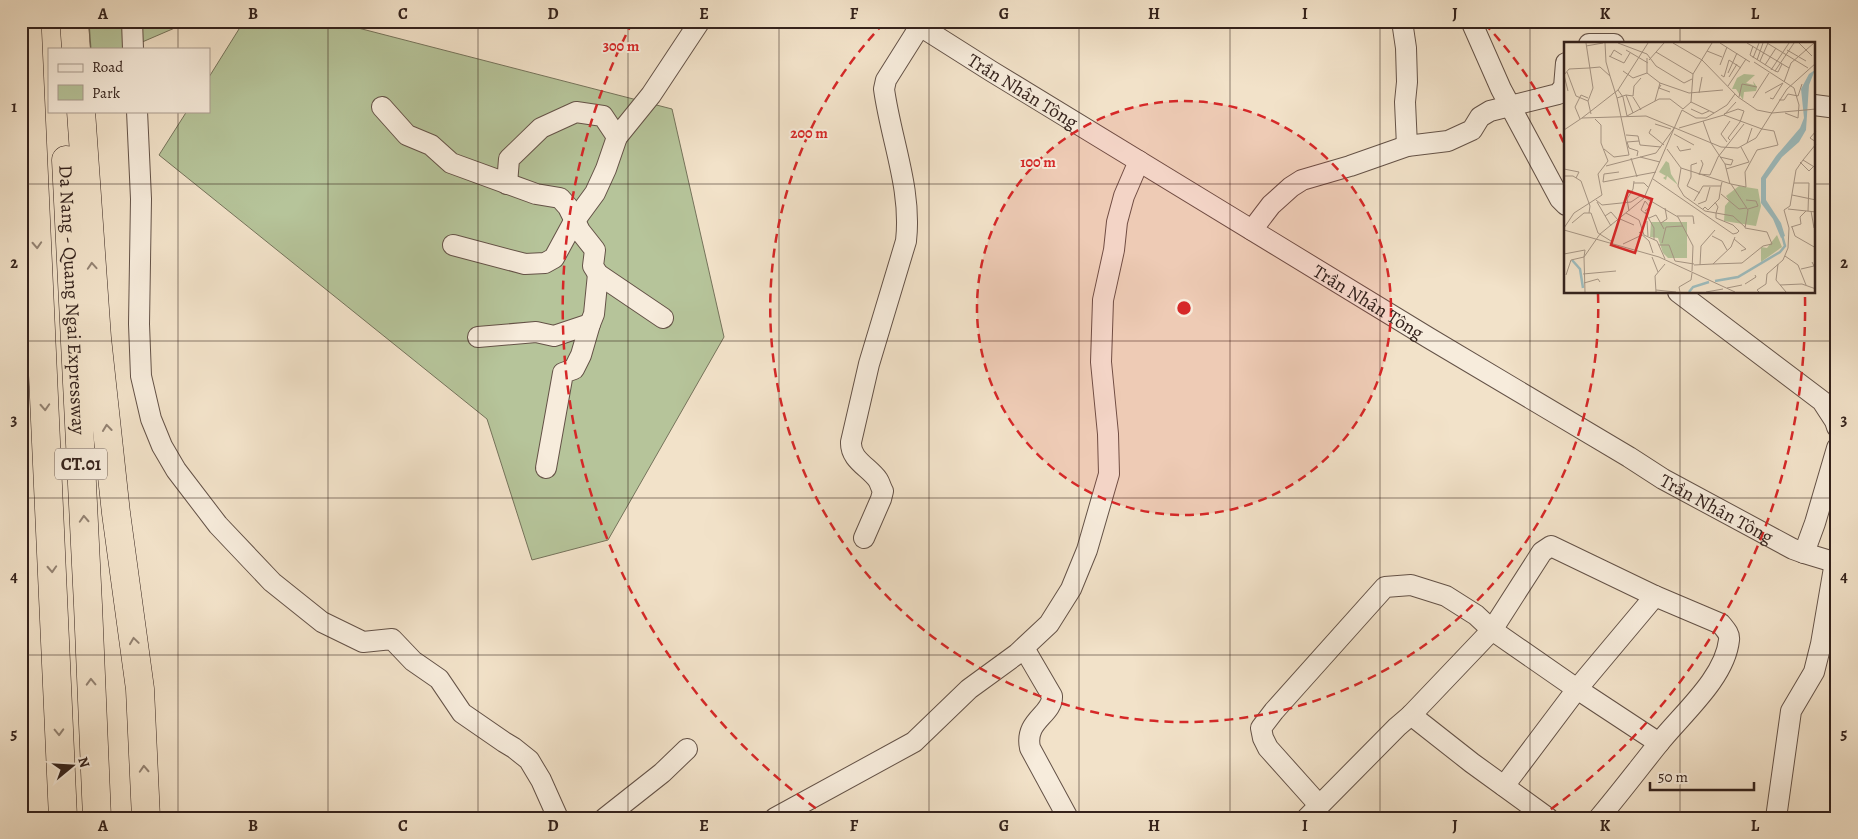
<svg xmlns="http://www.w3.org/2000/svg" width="1858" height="839" viewBox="0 0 1858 839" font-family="Alegreya,serif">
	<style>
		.green { fill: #b6c49a; stroke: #75735b }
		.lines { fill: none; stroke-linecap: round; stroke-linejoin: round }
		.minor-casing { stroke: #645247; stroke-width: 22 }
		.highway-casing { stroke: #34221c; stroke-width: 29 }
		.minor { stroke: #f7ecdc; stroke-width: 20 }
		.highway { stroke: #f2e2c9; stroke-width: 28 }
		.oneway { stroke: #938272 }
		.grid { fill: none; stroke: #34221c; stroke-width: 1; stroke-opacity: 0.55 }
		.ring { fill: none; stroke: #d62828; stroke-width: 2.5; stroke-dasharray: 9 6 }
		.labels { text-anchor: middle; stroke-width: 4; stroke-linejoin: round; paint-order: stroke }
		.shield { fill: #f7ecdc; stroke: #6e5f56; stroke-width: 1 }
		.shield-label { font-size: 18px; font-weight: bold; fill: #34221c }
		.street-label { font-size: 19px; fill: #34221c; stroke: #f7ecdc }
		.inset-river { fill: none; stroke: #9dbcbe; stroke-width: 2.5 }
		.inset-road { fill: none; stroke: #a69584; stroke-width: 1 }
		.view { fill: #d62828; fill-opacity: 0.15; stroke: #d62828; stroke-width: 2.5 }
		.inset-edge { fill: none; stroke: #34221c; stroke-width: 2.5 }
		.centre { fill: #d62828; stroke: #f7ecdc; stroke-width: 2.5 }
		.ring-label { font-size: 15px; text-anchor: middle; font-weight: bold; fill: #d62828; stroke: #f7ecdc; stroke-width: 4; stroke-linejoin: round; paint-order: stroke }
		.neatline { fill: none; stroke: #34221c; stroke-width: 2 }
		.grid-label { font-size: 16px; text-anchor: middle; font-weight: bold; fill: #34221c }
	</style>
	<rect width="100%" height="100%" fill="#f2e2c9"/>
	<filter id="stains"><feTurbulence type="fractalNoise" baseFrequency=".004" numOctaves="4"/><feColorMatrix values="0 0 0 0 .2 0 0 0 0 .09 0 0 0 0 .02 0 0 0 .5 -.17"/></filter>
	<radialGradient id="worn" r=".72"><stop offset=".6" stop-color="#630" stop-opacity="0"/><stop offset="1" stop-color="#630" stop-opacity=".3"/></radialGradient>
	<!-- green -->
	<path class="green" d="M89,21H191L126,49H91Z
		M244,21H331L672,109L724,337L608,540L532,560L487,419L159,155L187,111H209V77Z"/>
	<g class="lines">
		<!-- minor casing -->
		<g class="minor-casing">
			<g id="minor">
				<path d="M132,21L133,49"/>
				<path id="s1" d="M912,21L991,71L1429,338L1629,457L1663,479L1793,549L1804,553L1837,563"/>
				<path d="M1402,21L1406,48L1407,82L1405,102L1407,146"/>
				<path d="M1471,21L1501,89L1560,199L1566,205"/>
				<path d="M1589,44H1614"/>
				<path d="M1814,105L1837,108"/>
				<path d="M382,107L407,135L431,145L451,163L536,194L560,198L568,207L580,231L595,250L593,266L598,274L663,318"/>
				<path d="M137,111L141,199L139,324L141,376L151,419L162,446L176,470L218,525L272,582L322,622L363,642L392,639L413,661L439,679L462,713L504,742L514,748L529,760L541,780L558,818"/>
				<path d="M507,184L509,159L541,128L576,112L603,116L617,137"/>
				<path d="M1252,230L1271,205L1291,187L1302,180L1350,166L1407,146L1448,141L1472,130L1480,117L1490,111L1558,94L1564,87L1566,63"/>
				<path d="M453,245L525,264L545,263L554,258L573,223L595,193L606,169L617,137L651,95L700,21"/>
				<path d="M1678,292L1822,401L1835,421L1837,427"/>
				<path d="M478,337L536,332L554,336L590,324L594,314L598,274"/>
				<path d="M546,468L563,373L574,369L581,355L590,324"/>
				<path d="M864,538L881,499L883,491C881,488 880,483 878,480C869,467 850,460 851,442L869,364L906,241C912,189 891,140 884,89L886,80L920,26"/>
				<path d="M1804,553L1815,523L1837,448"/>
				<path d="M1024,648L1052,696C1053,715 1024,720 1030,748L1068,818"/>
				<path d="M1411,715L1472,763L1548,818"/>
				<path d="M1504,786L1577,689L1655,596"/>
				<path d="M1319,805L1268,748L1263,738L1261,728L1274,711L1385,587L1411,585L1446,596L1476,615L1492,630L1577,689L1659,743"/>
				<path d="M605,818L662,773L687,749"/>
				<path d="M775,818L914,742L969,689L1017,654L1049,624L1071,589L1087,550L1109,474L1108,434L1101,362L1103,300L1114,250L1117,222L1124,196L1139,161"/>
				<path d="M1307,818L1397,727L1411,715L1492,630L1542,552L1551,546L1655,596L1721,624C1725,629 1730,634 1729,640C1725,678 1682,714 1659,743C1639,768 1620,793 1599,818"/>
				<path d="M1776,818L1791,711L1814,672L1821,644L1835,562"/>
			</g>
		</g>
		<!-- highway casing -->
		<g class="highway-casing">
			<g id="highway">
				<path d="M27,21L63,818"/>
				<path d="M74,21L76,49"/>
				<path d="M81,111L97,338L116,513L140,689L146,818"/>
				<path id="s2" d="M66,160L88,605L97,818"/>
			</g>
		</g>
		<!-- minor -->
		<use href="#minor" class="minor"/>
		<!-- highway -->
		<use href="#highway" class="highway"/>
	</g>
	<!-- one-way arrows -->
	<defs><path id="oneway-chevron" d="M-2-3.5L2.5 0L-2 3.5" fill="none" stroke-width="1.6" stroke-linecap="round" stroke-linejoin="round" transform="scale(1.25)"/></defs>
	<g class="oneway">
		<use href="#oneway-chevron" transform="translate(37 245) rotate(87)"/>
		<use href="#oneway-chevron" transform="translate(92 266) rotate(-94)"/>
		<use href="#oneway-chevron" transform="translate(45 407) rotate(87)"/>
		<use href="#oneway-chevron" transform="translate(107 428) rotate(-96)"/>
		<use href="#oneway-chevron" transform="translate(84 519) rotate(-93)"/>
		<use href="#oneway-chevron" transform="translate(52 569) rotate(87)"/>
		<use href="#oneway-chevron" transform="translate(134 641) rotate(-98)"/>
		<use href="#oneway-chevron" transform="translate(91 682) rotate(-92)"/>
		<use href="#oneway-chevron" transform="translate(59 732) rotate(88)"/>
		<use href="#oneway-chevron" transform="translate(144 769) rotate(-93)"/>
	</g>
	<!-- grid -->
	<path class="grid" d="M178,21V49M328,21V818M478,21V818M628,21V818M779,21V818M929,21V818M1079,21V818M1230,21V818M1380,21V818M1530,21V818M1680,21V44M178,111V818M21,184H1566M1814,184H1837M1680,292V818M21,341H1837M21,498H1837M21,655H1837"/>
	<!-- distance rings -->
	<circle cx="1184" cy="308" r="207" fill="#d62828" fill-opacity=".12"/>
	<g class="ring">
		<circle cx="1184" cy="308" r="207"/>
		<path d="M1484 23A414 414 0 0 1 1565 146M1598 294A414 414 0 1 1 884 23"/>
		<path d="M828 817A621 621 0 0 1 633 21M1805 297A621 621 0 0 1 1540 817"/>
	</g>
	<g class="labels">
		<!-- shield labels -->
		<rect class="shield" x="55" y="448.5" width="52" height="31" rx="4"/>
		<g class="shield-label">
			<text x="81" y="470">CT.01</text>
		</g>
		<!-- street labels -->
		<g class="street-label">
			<text dy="7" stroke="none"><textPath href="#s1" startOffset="131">Trần Nhân Tông</textPath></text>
			<text dy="7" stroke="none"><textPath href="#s2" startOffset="140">Da Nang - Quang Ngai Expressway</textPath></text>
			<text dy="7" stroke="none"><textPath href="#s1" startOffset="536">Trần Nhân Tông</textPath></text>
			<text dy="7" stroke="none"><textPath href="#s1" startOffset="941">Trần Nhân Tông</textPath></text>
		</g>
	</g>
	<!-- overview -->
	<g transform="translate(1564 42)">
		<rect width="251" height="251" fill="#f2e2c9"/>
		<path d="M180,32L191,33L182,41L190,43L189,39L193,45L192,49L180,50L179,58L172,47H168L173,36ZM102,119L105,121L107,132L114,143L103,134L102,138L99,136L102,134L95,130ZM175,144L194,147L197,164L192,184L160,179L161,164L165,159L162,154ZM87,180H123V216H104L99,211L94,196L86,195ZM213,193L218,205L197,220V205L203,206Z" fill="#b6c49a"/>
		<path d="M251,28L245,43L242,88L235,100L218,115L202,137V158L217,181L221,194L217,196L209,177L197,161V136L212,114L236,86L240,76L237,47L245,32Z" fill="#9dbcbe"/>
		<path class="inset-river" d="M8,218L16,227L19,246M151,239L174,235L216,210L221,204L218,193M125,250L129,245L145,240"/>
		<path class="inset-road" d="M22,1L29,46L24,59L27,72M41,1L42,20L46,34M54,1L83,12L92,24L120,41L128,37M109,1L138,18L174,55L193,68L208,71L252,67M156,1L186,20M183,1L225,26M203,1L244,26M235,1L248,14M22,4L39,1M189,4L186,13L211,29L214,30L218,22M62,8L84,21M223,8L242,19M143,9L158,15M92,10L129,32M45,14L60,21L66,11M46,15L50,8L58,13M189,16L195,1M85,18L100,1M193,18L199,1M196,19L204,1M190,20L230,46L235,63M156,23L163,5M201,23L212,6M25,26L36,25L46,34L53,56L62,53M207,28L225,1M59,29L69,36L83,31V16M211,29L230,1M3,30L12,54L24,59M83,31L96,41M164,31L173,11M0,33L5,27L25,26M0,33L4,49M157,33L160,35L165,18L177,26M165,35L173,22M220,40L227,21L250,1M97,43L95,46L106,50M164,44L182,17M54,48L59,55L63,74L95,57H106L119,67L127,60L129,32L148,1M135,51L138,35M201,51L219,41M69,55L77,68M175,55L178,42L193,45M189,56L205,31M206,56L209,57L219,41M215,58H220L224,52L234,54L238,42M91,59L96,41L125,51L159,48M127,60L150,71M127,67L138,72L145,69M69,71L62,53L69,54L70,44L77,36M221,71L234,76L235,63M160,72L174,67L180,69L176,80M160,73L198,87M18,76L54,48L84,1M16,77L11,65L17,53L24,56M139,79L147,101M91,82L107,87M115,86L160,73L172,60M87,87L85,91L100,103M0,88L18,76L82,74L157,105L174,106L192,96L223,47L252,21M252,89L246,96L252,100M110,92L130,103M62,93L74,94L76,103L97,105M166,98L164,96L176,80M163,100L157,92L166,79M147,101L161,122L166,142M183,101L188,86M252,102L239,118L252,126M113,104L116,109L127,107M177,105L185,120M40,107L50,115L65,113L53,56M103,107L117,126L167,142L184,168L181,186M73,114L74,109L65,106L63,100L75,99M76,115L96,120M154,115L180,82M156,115L169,118L167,123L161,122M67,116L73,135M236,120L245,129L249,125M133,121L127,123V135L123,144L136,151M42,124L92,111L111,85M0,127L15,130L12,136M162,127L185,120M55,130L40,132L39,140L92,130M135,132L146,133L154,115M135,133L139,122L137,118M0,134H9L17,139L26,164L25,171M89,137L169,192L173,191L175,189L169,183L152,176V171L141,169L120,154L114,144L117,126M70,141H80L85,146M230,141H245L244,169M167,142L182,145L181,130L193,108L214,103L210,89L198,87M157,152L175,167L183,166M228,153L252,158M80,155L114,175L129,204L128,229M32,158L38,163L67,160L76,154L80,156M182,158L192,159L194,164L184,167M130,159L139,144H157L158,140M33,160L47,184M151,160L154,165L152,171L169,174L181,185M134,162L142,159L146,145M139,167L141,165L144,168L155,157L157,144M224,167L252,170M65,169L63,157L69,147L70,139M81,169L86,165L81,159L77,168L82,172M247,169L250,186M81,170L90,186V198M62,171L75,178L80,193L93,199L101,217M41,174L47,170L54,178M113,174H129L130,182M85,176L92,173L100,187M56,177L70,183M83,179L84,194M8,181L20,171H27L34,191L47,199M97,181L103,177L101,166M227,185L237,182L236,175L242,169M228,185L231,194L252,206M0,186L10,171L38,153L34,132L44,119L37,101V83L31,77M0,188L95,215L171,250M75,190L85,199L89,211M148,194L158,199L163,208M170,197L182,207L177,209M98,201L102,185L119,184M59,202L78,193M95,203H105L111,219L130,222M0,212L21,208L20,215L7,218L2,233M221,214L234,223L242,243M88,215L94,230M149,222L178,221L199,204L208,202L203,190L181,186M214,222L212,238L222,250M130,223L149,222L167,205L171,195M136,223L137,204L151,188M237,227L250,224L248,220M19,232L52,229M20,241L34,237L36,240M181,242L192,235L191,233M216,243L238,242L252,247M163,246L178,243M92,248L112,250M21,250L20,215L36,192L80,156L118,68L132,76H142L163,63L171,52M92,250L91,234L101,222M116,250L115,245L127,238L128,231M142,250L159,247M195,250L193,248L202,242L203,232L219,218L224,206L225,186L220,168L226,164L232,128L239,118"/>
		<path class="view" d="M64,149L88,157L71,211L47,203Z"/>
		<rect width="251" height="251" class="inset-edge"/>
	</g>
	<circle cx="1184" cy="308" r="8" class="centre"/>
	<g class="ring-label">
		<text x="621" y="51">300 m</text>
		<text x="809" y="138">200 m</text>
		<text x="1038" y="167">100 m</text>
	</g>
	<!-- margin -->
	<rect width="1858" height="839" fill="none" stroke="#f2e2c9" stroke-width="55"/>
	<!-- legend -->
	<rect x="48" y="48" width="162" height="65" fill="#f7ecdc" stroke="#a99b8f"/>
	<rect x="58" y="64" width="25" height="8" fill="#f7ecdc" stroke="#a99b8f"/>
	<text x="92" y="72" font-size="15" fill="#34221c">Road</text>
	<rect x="58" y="85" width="25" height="15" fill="#b6c49a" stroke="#a99b8f"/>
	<text x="92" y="98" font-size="15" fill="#34221c">Park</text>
	<!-- north arrow -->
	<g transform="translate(72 766) rotate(72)" stroke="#f7ecdc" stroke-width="4" paint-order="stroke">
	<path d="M0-4L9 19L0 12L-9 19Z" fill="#34221c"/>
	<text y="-8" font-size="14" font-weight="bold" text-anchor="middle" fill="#34221c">N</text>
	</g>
	<!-- scale -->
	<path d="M1650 782v8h104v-8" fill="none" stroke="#34221c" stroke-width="2.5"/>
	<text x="1658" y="782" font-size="15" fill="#34221c" stroke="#f7ecdc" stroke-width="4" paint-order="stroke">50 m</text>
	<rect x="28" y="28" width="1802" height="784" class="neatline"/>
	<g class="grid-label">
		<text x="103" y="19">A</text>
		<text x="253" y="19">B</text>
		<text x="403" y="19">C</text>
		<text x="553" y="19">D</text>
		<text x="704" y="19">E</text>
		<text x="854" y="19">F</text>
		<text x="1004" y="19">G</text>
		<text x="1154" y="19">H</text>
		<text x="1305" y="19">I</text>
		<text x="1455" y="19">J</text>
		<text x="1605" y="19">K</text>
		<text x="1755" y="19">L</text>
		<text x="14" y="112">1</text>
		<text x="1844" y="112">1</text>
		<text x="14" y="268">2</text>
		<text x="1844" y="268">2</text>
		<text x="14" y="425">3</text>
		<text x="1844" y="425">3</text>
		<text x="14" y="582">4</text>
		<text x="1844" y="582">4</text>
		<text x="14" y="739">5</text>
		<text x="1844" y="739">5</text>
		<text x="103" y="831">A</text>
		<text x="253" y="831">B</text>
		<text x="403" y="831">C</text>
		<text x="553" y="831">D</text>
		<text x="704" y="831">E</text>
		<text x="854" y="831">F</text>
		<text x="1004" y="831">G</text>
		<text x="1154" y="831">H</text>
		<text x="1305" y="831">I</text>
		<text x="1455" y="831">J</text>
		<text x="1605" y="831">K</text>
		<text x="1755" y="831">L</text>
	</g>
	<rect width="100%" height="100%" filter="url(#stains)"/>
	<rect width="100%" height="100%" fill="url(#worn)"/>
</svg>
